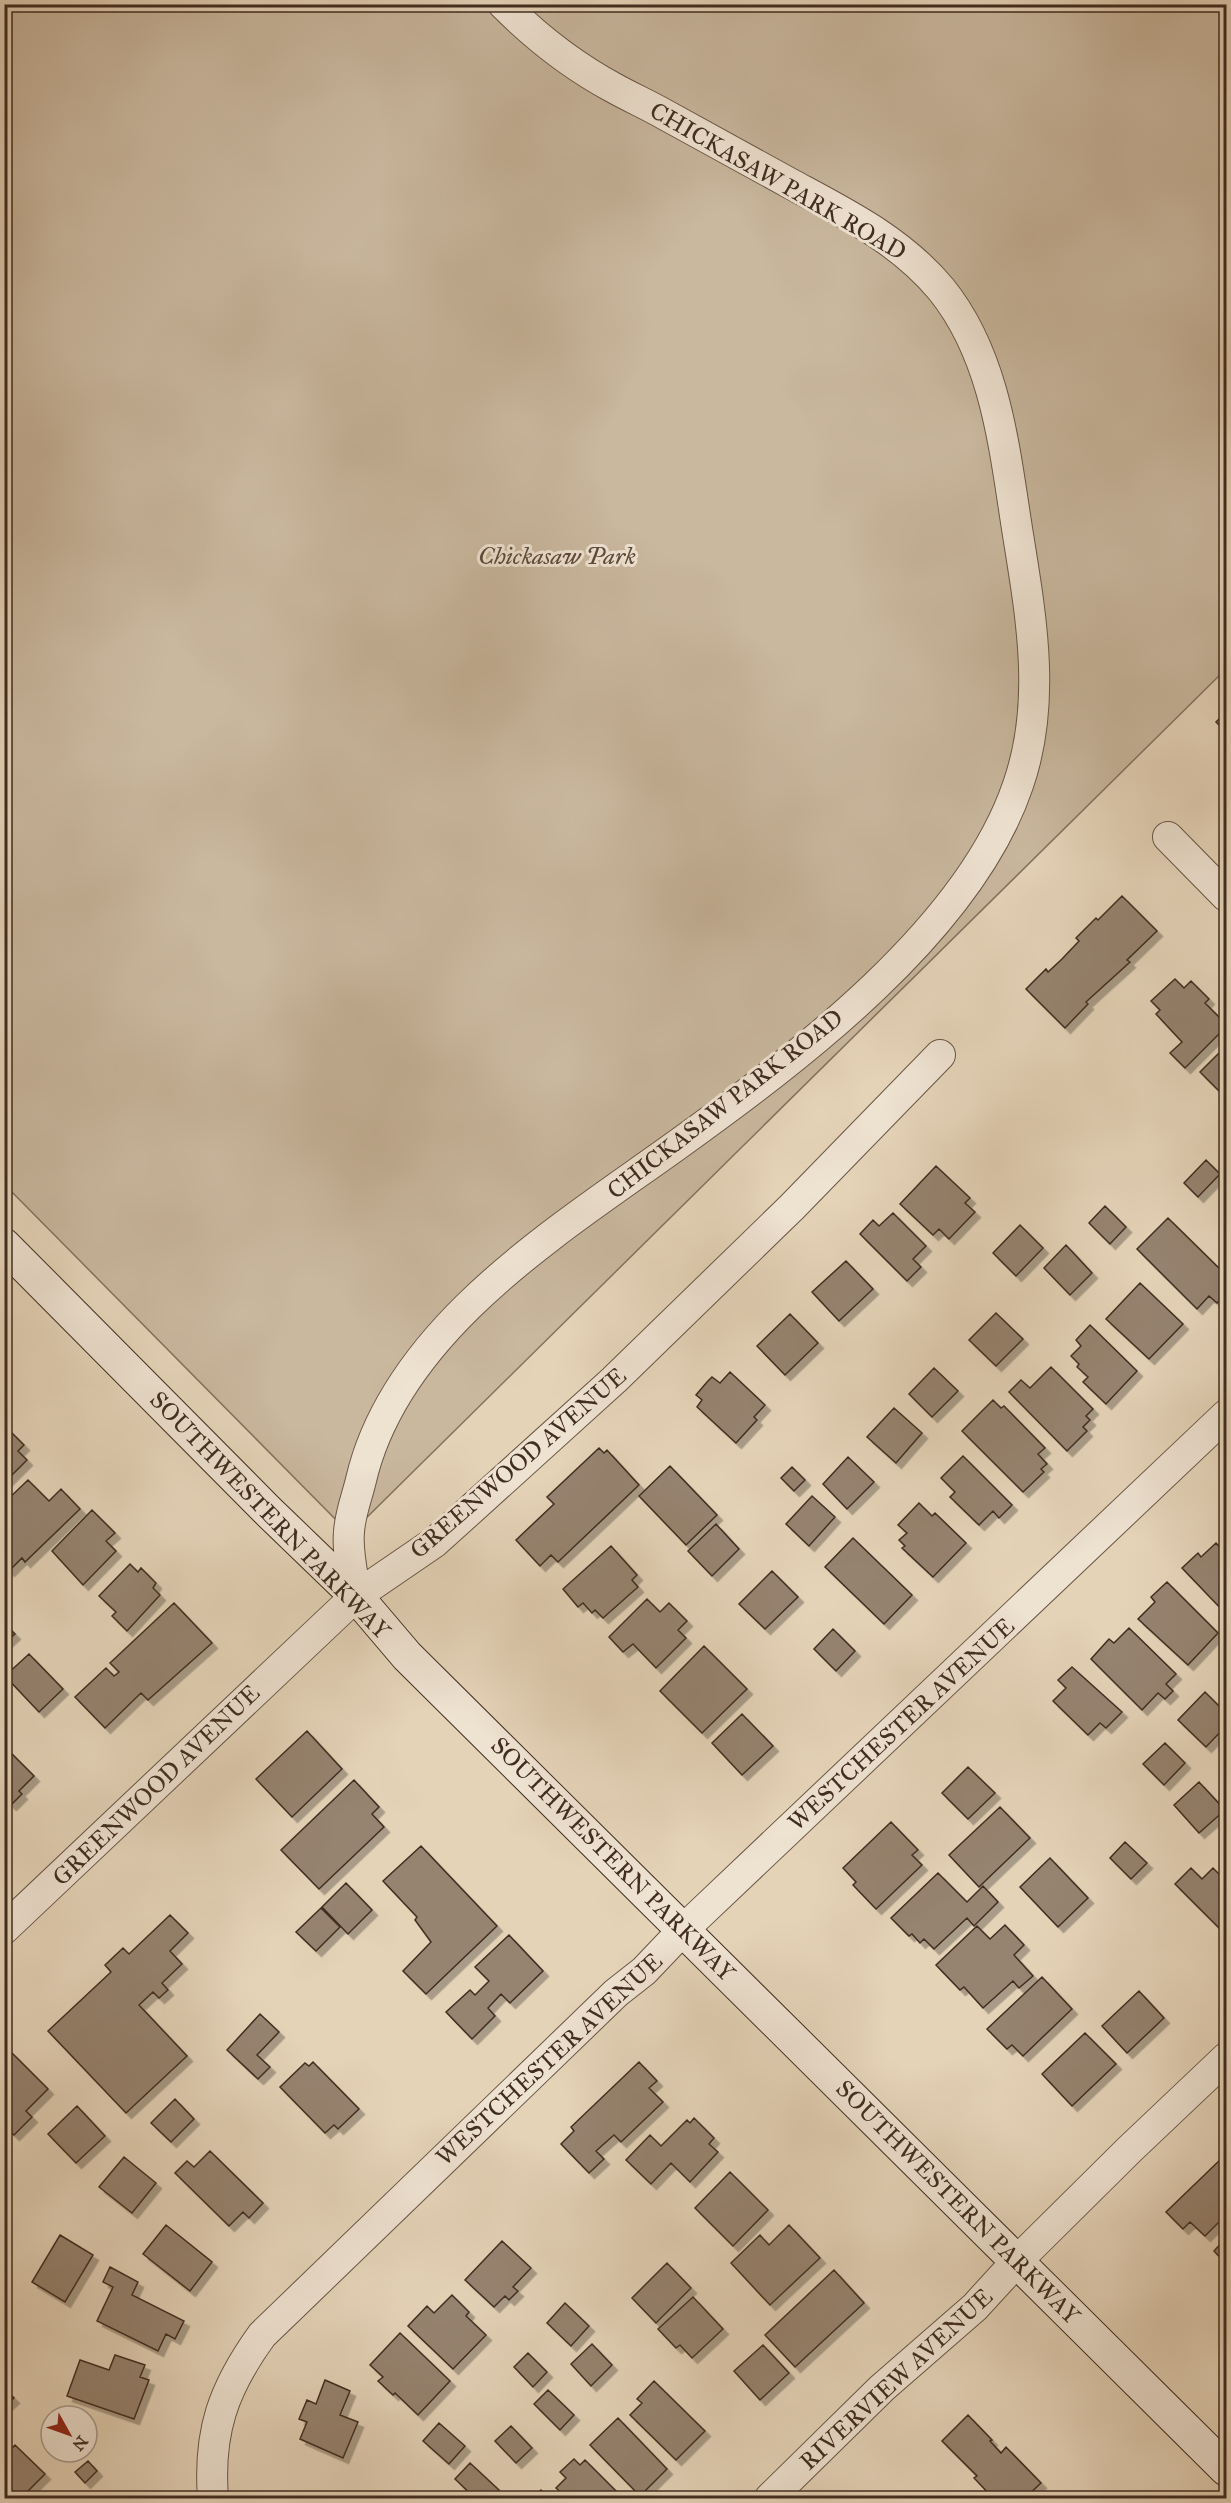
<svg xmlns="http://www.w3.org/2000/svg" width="1231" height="2503" viewBox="0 0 1231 2503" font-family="'IM FELL Great Primer',serif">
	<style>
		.green { fill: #c9b79e; stroke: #84725f; stroke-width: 1.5 }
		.building { fill: #96836f; stroke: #402d20; stroke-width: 1.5; filter: url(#shadow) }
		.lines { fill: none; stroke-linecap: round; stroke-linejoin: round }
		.street-casing { stroke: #695646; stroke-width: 32 }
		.secondary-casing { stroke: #402d20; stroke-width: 35 }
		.street { stroke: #eee2d1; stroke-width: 30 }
		.secondary { stroke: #eee2d1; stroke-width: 33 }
		.labels { text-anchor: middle; stroke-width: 6; stroke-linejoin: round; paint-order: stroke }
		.street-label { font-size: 24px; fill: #402d20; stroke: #eee2d1 }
		.park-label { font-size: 24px; font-style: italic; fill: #5b4939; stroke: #eee2d1 }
	</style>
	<defs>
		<filter id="shadow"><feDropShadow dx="5.5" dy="5.5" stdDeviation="0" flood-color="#0004"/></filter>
	</defs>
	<rect width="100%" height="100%" fill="#e5d3b8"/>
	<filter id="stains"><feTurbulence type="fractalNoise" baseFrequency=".00333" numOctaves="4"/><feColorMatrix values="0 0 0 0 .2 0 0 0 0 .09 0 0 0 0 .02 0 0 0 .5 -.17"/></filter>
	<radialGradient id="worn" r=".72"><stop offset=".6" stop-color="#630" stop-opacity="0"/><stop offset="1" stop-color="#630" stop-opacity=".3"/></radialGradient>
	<!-- green -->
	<path class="green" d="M4,5H1226V669L350,1534L5,1185Z"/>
	<!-- building -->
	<path class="building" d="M1226,712V732L1216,722Z
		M1122,896L1157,931L1127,960L1130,962L1086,1002L1088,1004L1065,1028L1026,989L1046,969L1048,972L1062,959L1079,941L1076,938L1096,918L1098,920Z
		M1175,979L1184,988L1191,981L1209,999L1205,1003L1226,1024V1027L1185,1068L1170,1053L1182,1042L1156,1014L1160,1010L1151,1001Z
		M1226,1046V1098L1200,1072Z
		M1206,1160L1220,1174L1198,1197L1184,1183Z
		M936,1166L970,1198L965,1203L975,1212L949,1239L939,1229L933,1235L900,1204Z
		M1105,1206L1126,1227L1110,1244L1089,1223Z
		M893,1213L926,1246L913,1259L921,1267L907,1281L860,1234L873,1220L879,1226Z
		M1168,1218L1226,1275V1294L1217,1303L1209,1296L1197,1309L1137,1249Z
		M1020,1225L1043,1248L1016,1276L993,1253Z
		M1066,1245L1092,1273L1070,1295L1044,1268Z
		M846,1261L873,1289L839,1321L812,1292Z
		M1140,1283L1183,1324L1149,1359L1106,1319Z
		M996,1313L1023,1339L996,1366L969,1340Z
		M790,1314L818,1343L785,1375L757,1346Z
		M1090,1325L1137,1371L1106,1404L1083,1382L1088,1377L1077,1367L1079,1364L1071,1356L1081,1346L1076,1340Z
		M1051,1367L1093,1409L1086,1416L1090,1420L1083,1427L1087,1431L1067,1451L1009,1392L1021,1380L1030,1388Z
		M934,1368L958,1391L932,1417L909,1394Z
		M730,1372L765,1405L754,1417L757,1420L736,1443L697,1407L702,1400L696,1395L707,1382L712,1377L720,1383Z
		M993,1400L1001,1408L1004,1406L1045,1448L1038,1454L1047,1464L1041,1469L1044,1472L1023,1492L962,1431Z
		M894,1408L922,1433L896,1463L867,1437Z
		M11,1432L24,1445L18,1451L27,1460L4,1483V1437Z
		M599,1448L604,1453L607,1450L639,1485L558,1562L551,1555L540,1566L516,1540L554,1504L547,1497Z
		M963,1456L1012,1505L999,1518L993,1511L979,1525L950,1497L955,1492L941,1478Z
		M848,1457L874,1482L847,1509L823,1484Z
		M670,1466L717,1515L686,1545L639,1496Z
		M792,1467L805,1480L794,1491L781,1478Z
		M28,1480L49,1501L61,1489L80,1509L25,1562L22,1558L9,1571L4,1566V1503Z
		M812,1496L835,1517L809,1546L786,1524Z
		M919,1503L932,1516L935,1513L966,1543L933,1577L902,1548L905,1546L899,1540L907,1533L898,1525Z
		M92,1510L115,1533L106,1541L116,1551L83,1585L52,1551Z
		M716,1524L739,1549L712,1576L688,1551Z
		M853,1538L912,1595L884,1624L825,1567Z
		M1216,1543L1226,1554V1614L1182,1568L1198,1553L1201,1557Z
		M611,1546L637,1575L632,1580L638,1587L603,1618L595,1610L592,1613L583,1603L578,1607L563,1589Z
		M130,1564L138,1572L141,1568L156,1583L153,1588L160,1595L127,1631L112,1616L116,1612L99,1596Z
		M772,1571L798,1597L765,1629L739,1604Z
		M1167,1582L1218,1633L1188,1665L1138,1619L1155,1602L1151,1597Z
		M647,1599L660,1612L669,1603L687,1621L678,1630L686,1638L656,1668L633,1644L623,1652L609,1637Z
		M174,1603L212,1643L148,1700L141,1693L105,1728L75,1697L106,1668L114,1676L119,1672L110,1663Z
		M4,1623L15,1634L4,1644Z
		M1129,1628L1176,1674L1166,1684L1173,1691L1165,1699L1158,1693L1142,1710L1091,1659L1109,1639L1114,1643Z
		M833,1629L855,1651L836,1671L814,1649Z
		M704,1646L747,1689L702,1733L660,1691Z
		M29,1654L63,1689L39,1712L5,1676Z
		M1072,1667L1122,1712L1106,1728L1100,1723L1088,1735L1053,1701L1066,1688L1058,1680Z
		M1205,1692L1226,1713V1726L1206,1747L1178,1720Z
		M742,1714L773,1746L742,1775L712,1743Z
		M307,1731L342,1769L292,1817L256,1779Z
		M1165,1743L1185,1763L1164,1785L1143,1764Z
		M4,1746L34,1776L19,1791L22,1794L11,1805L4,1799Z
		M968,1767L995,1793L968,1819L942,1793Z
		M354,1780L379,1807L372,1814L384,1827L319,1889L281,1850Z
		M1199,1782L1225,1810L1199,1833L1174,1805Z
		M1000,1807L1030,1838L979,1887L949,1855Z
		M891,1822L918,1850L912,1855L922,1865L876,1909L853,1885L856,1882L843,1868Z
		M1125,1842L1147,1863L1131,1879L1110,1858Z
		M421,1846L497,1926L426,1994L403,1971L431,1942L415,1920L417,1917L383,1881Z
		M1050,1858L1088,1898L1058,1927L1020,1887Z
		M1191,1868L1202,1879L1213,1868L1226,1881V1935L1175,1884Z
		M938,1873L967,1902L983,1886L998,1902L974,1926L967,1918L934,1949L924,1939L920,1943L912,1934L909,1936L891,1918Z
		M346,1883L372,1910L348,1934L322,1907Z
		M321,1908L340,1927L316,1951L296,1932Z
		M170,1915L188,1933L170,1951L182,1964L162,1983L168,1990L159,1998L153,1992L139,2005L187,2056L126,2113L48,2031L111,1972L105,1965L123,1948L129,1954Z
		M1005,1925L1024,1945L1014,1955L1033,1976L1019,1988L1013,1981L983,2008L964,1987L960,1990L936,1965L977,1926L990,1939Z
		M509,1935L543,1971L510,2003L501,1994L488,2008L495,2016L472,2039L446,2012L470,1990L475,1995L489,1981L475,1967Z
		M1042,1977L1072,2009L1023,2056L1012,2045L1007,2049L987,2029Z
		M1139,1991L1164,2018L1127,2053L1102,2026Z
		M260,2014L279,2032L257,2055L270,2067L258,2079L227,2050Z
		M1085,2033L1116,2064L1072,2106L1042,2074Z
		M11,2052L48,2089L26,2111L32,2117L14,2135L4,2126V2058Z
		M313,2062L359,2109L338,2129L334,2125L325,2133L280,2087L305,2063L309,2066Z
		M639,2062L657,2081L649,2088L663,2102L621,2142L614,2135L596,2151L604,2159L589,2173L561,2144L574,2131L571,2127Z
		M175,2099L194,2119L171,2142L151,2123Z
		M77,2106L105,2136L76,2163L48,2134Z
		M694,2118L714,2138L709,2144L718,2152L690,2182L671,2163L651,2184L626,2160L650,2135L661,2146L687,2120L690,2123Z
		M210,2151L263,2203L249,2218L243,2212L229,2226L175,2173L187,2161L194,2167Z
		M124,2157L156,2183L132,2213L99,2187Z
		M1222,2158L1226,2162V2215L1205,2236L1190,2222L1183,2229L1166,2212Z
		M730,2172L768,2210L733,2246L695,2208Z
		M166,2225L212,2262L190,2291L143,2254Z
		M789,2225L820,2258L770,2305L731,2263L760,2235L769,2245Z
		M60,2235L93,2255L65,2302L32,2282Z
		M1226,2238V2264L1214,2251Z
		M502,2241L531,2268L513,2287L518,2291L509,2300L505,2296L494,2307L465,2280Z
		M667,2263L691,2288L656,2323L632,2298Z
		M110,2267L138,2282L132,2295L184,2321L175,2339L166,2334L158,2351L97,2321L113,2287L103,2282Z
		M834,2270L864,2303L795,2367L765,2335Z
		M452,2295L469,2312L466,2316L486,2335L453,2369L408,2326L427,2306L434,2313Z
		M693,2297L723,2329L692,2358L680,2345L676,2348L658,2329Z
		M565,2303L589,2326L571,2346L547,2323Z
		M400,2333L450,2381L418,2415L395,2393L393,2395L378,2381L383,2377L370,2365Z
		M592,2344L612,2365L591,2386L571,2364Z
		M763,2345L789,2373L760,2400L734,2371Z
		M528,2353L547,2372L533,2387L514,2367Z
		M115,2355L145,2365L140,2377L149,2380L134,2419L67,2396L80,2360L109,2370Z
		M325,2380L350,2391L340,2415L358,2422L343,2458L300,2439L307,2422L299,2419L307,2400L316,2404Z
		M654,2381L705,2431L676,2460L630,2415L642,2403L637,2399Z
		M4,2388L14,2398L4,2407Z
		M548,2390L574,2415L560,2430L534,2404Z
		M968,2415L992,2440L990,2441L1001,2453L1006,2447L1041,2483L1025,2498H993L974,2478L977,2476L942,2441Z
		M618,2418L667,2469L640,2496L590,2445Z
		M439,2423L465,2446L449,2464L423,2441Z
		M511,2426L532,2448L516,2463L495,2441Z
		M15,2445L45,2474L21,2498H13L4,2490V2456Z
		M574,2459L580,2465L585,2460L623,2498H567L556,2488L566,2478L560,2472Z
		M88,2461L97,2471L85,2483L75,2472Z
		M470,2463L499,2490L491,2498H475L455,2479Z
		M541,2490L549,2498H533Z"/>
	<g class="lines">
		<!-- street casing -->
		<g class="street-casing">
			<path id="street" d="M1168,837L1226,896
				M356,1596C353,1575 347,1552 349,1532C350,1514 357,1497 361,1480C396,1329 559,1230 677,1145C798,1058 969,930 1018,785C1046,705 1032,622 1019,541C1005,456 998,359 941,289C901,241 847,214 793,185C749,161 705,137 662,113C646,104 630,97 614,88C573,66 536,37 503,4
				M4,1929L356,1596L435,1542L614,1380L792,1207L940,1055
				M213,2498C208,2432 223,2389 262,2335L616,1993L644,1971L684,1929L1226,1415
				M770,2498L882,2388L975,2307L1017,2261L1129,2150L1226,2058"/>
		</g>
		<!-- secondary casing -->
		<g class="secondary-casing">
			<path id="secondary" d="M4,1245L267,1510L356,1596L407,1656L1226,2469"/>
		</g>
		<!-- street -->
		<use href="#street" class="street"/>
		<!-- secondary -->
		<use href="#secondary" class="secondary"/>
	</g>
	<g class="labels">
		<!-- street labels -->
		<g class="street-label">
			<text transform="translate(778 181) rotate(30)" y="8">CHICKASAW PARK ROAD</text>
			<text transform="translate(725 1104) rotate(-38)" y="8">CHICKASAW PARK ROAD</text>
			<text transform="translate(518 1463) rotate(-41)" y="8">GREENWOOD AVENUE</text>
			<text transform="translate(270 1515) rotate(46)" y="8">SOUTHWESTERN PARKWAY</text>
			<text transform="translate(901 1724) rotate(-43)" y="8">WESTCHESTER AVENUE</text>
			<text transform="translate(156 1785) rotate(-44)" y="8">GREENWOOD AVENUE</text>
			<text transform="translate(613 1859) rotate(45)" y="8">SOUTHWESTERN PARKWAY</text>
			<text transform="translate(549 2059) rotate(-43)" y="8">WESTCHESTER AVENUE</text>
			<text transform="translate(958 2202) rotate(45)" y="8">SOUTHWESTERN PARKWAY</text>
			<text transform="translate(896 2379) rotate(-43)" y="8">RIVERVIEW AVENUE</text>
		</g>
		<!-- park labels -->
		<g class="park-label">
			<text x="557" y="564">Chickasaw Park</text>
		</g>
	</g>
	<!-- margin -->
	<rect width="1231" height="2503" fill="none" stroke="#e5d3b8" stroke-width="24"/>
	<rect x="6" y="6" width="1219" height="2491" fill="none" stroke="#402d20" stroke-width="3"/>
	<rect x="12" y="12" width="1207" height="2479" fill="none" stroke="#402d20" stroke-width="1.5"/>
	<!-- north arrow -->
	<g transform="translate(69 2434) rotate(130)"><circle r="28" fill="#eee2d1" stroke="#a89a8a" stroke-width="1.5"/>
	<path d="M0-4.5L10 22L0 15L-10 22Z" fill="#8f2418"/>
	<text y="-9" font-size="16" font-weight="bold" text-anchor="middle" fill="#402d20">N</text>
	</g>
	<rect width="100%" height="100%" filter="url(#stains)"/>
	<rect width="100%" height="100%" fill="url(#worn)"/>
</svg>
